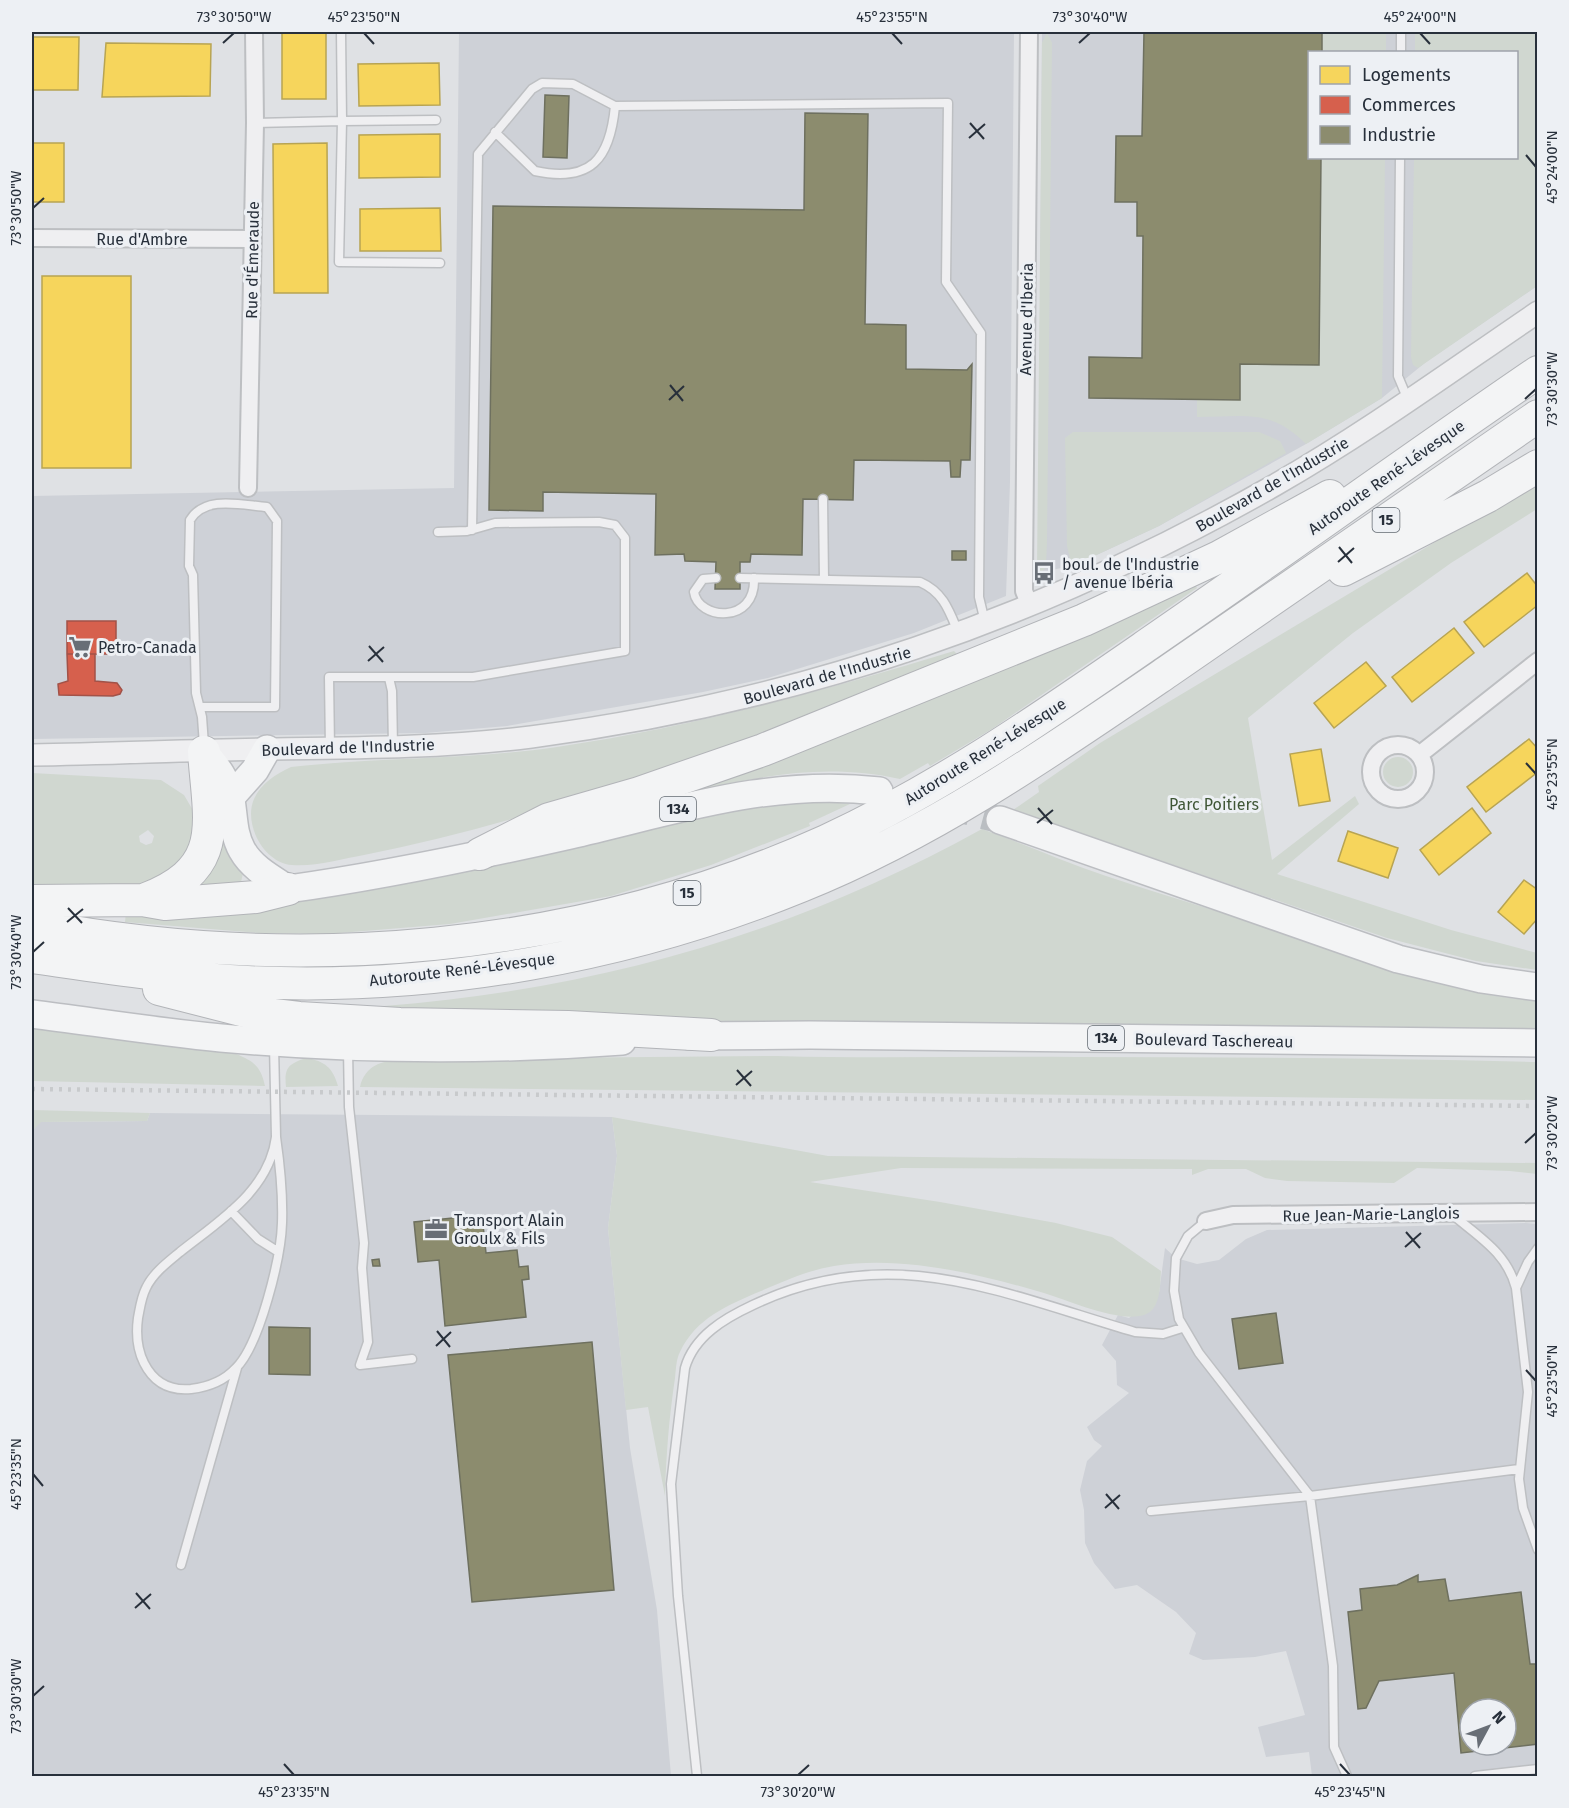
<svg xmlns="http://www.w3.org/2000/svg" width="1569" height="1808" viewBox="0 0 1569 1808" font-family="'Fira Sans',sans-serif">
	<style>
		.built { fill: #ced1d7; fill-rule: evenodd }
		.green { fill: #d0d7d0; fill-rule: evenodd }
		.homes { fill: #f6d55c; stroke: #b8a452; stroke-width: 1.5 }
		.shops { fill: #d6604d; stroke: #a25248; stroke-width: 1.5 }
		.industry { fill: #8c8c6e; stroke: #6e705f; stroke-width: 1.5; fill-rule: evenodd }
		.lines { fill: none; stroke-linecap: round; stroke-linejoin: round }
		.primary-tunnel { stroke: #babec2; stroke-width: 27; stroke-dasharray: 27 14; stroke-linecap: butt }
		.service-casing { stroke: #bdbfc2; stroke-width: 11 }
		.minor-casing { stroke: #bdbfc2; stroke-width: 20 }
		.tertiary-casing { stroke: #bdbfc2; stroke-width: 24 }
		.primary-casing { stroke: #bcbec2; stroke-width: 30 }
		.motorway-casing { stroke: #b2b4b8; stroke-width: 34 }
		.service { stroke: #efeff1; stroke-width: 8 }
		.minor { stroke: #efeff1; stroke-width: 16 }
		.tertiary { stroke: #efeff1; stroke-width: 21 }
		.primary { stroke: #f3f4f5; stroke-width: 27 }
		.motorway { stroke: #f3f4f5; stroke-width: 32 }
		.rail { stroke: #c8cacc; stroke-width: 4.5; stroke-dasharray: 3 6; stroke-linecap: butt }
		.ticks { fill: none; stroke: #28303b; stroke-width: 2 }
		.labels { text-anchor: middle; stroke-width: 6; stroke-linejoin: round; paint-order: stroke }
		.shield { fill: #edf0f4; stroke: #636a72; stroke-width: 1.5 }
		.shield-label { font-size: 15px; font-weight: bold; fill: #28303b }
		.street-label { font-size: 16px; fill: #28303b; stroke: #edf0f4 }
		.poi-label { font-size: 16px; fill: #28303b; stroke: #edf0f4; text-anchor: start }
		.park-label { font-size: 16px; fill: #3f5636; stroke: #edf0f4 }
		.neatline { fill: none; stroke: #28303b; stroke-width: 2 }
		.ticks-label { font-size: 15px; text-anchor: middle; fill: #28303b }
	</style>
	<rect width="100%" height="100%" fill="#dfe1e4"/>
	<!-- built -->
	<path class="built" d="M459,32H1014L1010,482L1006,596L914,633L768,678L703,692L507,726L425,733L32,739V496L454,488Z
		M1042,32H1537V286L1426,362L1382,398L1306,444L1159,526L1075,565L1038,573ZM1310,52H1516V158H1310Z
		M150,1113L612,1117L617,1156L608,1228L630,1448L657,1610L671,1776H32V1131L40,1122L147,1121Z
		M1526,1223L1537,1224V1776H1312L1309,1752L1266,1757L1258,1727L1305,1715L1286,1651L1255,1657L1203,1660L1189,1654L1196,1633L1176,1612L1137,1585L1115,1589L1094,1563L1085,1543L1084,1510L1080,1490L1087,1461L1102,1446L1094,1440L1087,1427L1129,1393L1117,1385L1116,1361L1102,1345L1118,1315L1129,1318L1159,1293L1165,1248L1176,1258L1197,1264L1219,1260L1246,1239L1267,1230ZM1470,1709H1506V1745H1470Z"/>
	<!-- green -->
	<path class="green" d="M1322,32H1386V52H1322Z
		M1415,32H1538L1537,286L1418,368L1413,365L1411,357L1414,158H1516V52H1415Z
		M1047,33L1052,43L1047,542L1046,567L1041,573L1037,569L1042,43Z
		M1321,158H1385L1382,398L1306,444C1271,408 1243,417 1197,417V400H1240V364L1319,365Z
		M1073,432H1259L1280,441L1286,453L1159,526L1075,565L1070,559L1067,546L1065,438Z
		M1537,481V509L1451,563L1353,633L1248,718L1272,860L1355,796L1359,804L1277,874L1451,930L1537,953V970L1476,961L1387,938L1013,810L1039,792L1038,786L1100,743Z
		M1194,582L1197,588L992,729L930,766L928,763L900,779C809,759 727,783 640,807Z
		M954,651L959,656C766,735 569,814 364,855C342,859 314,867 292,865C264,863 243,824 254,799C261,783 276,774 291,767C379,757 469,760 557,747C693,727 823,691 954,651Z
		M1383 772a15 15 0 1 1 30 0a15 15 0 1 1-30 0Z
		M32,773L161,780L184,795L194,812V839L178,867L142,884L32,886ZM148,830L154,836L152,843L146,845L140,842L139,836Z
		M825,801L850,804L809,823L810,826L711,865L611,896L450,924L327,934L259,933L125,922L126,912L336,893L429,879L743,805Z
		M982,829C1024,844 1064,862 1106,876C1163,895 1222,912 1279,931C1363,960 1448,994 1537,1001L1538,1032L914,1026L383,1012L384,1006C599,989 792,934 982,829Z
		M218,838H223L230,856L243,873L240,887L193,894Z
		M32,1027L236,1054C254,1061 261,1067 265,1086L32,1081Z
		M777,1056C877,1059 976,1056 1076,1057C1230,1057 1384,1058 1538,1062L1537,1100L360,1087C365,1065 382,1061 402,1059Z
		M306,1058C325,1061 333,1068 338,1086L286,1087C284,1068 288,1064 306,1058Z
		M32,1110L150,1113L147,1121L41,1122L32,1131Z
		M612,1117L828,1156L1537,1163V1174L1510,1171L1417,1168L1394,1183L1287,1181L1265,1178L1246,1169H1208L1192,1175V1169L901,1168L810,1182L940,1202L1056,1223L1112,1237L1161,1271C1160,1285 1161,1310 1144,1315C1119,1323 1070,1301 1044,1293C979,1274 902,1255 834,1266C809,1270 784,1281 761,1291C728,1305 696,1318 680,1352C676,1359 676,1370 675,1378C669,1418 666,1456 665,1496L648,1407L626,1410L608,1228L617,1156Z"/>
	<!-- homes -->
	<path class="homes" d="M282,32H326V99H282Z
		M32,37H79L78,90H32Z
		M106,43L211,44L210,96L102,97Z
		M439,63L440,105L359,106L358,64Z
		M440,134V177L359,178V135Z
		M32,143H64V202H32Z
		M327,143L328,293H274L273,144Z
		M440,208L441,251H360V209Z
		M42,276H131V468H42Z
		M1527,573L1538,587V605L1484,647L1464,622Z
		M1454,628L1474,653L1412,702L1392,677Z
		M1366,662L1386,686L1334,728L1314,703Z
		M1529,739L1538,749V772L1486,812L1467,787Z
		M1321,749L1330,801L1299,806L1290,754Z
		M1472,808L1491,833L1439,875L1420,850Z
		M1348,831L1398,848L1388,878L1338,861Z
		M1524,880L1538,890V918L1524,934L1498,912Z"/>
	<!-- shops -->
	<path class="shops" d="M67,621H116V654H67Z
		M67,654H95V681L117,683L122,690L120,694L113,696L59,695L58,684L68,681Z"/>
	<!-- industry -->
	<path class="industry" d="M1144,32H1322V52H1310V158H1321L1319,365L1240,364V400L1089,398V357L1142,358L1143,236H1137V202H1115L1116,136H1142Z
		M545,95L569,96L567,158L543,157Z
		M805,113L868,114L865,324L906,325V369L967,370L972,364L970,460H961L960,477H951L950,461L854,460L853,500L803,499L802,555L751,554L750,562H740V589H715L716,562L685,561L684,554L655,555L656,494L543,492V511L489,510L493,206L804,210Z
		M952,551H966V560H952Z
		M482,1215L486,1253L517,1250L519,1267L528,1266L529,1279L522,1280L526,1317L445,1326L439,1260L418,1262L414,1222Z
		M379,1259L380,1266H373L372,1260Z
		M1276,1313L1283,1363L1239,1369L1232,1319Z
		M269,1327L310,1328V1375L269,1374Z
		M592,1342L614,1590L472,1602L448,1355Z
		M1418,1575V1582L1445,1579L1449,1601L1521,1592L1530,1664H1538V1744L1461,1753L1454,1673L1379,1681L1366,1708L1358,1709L1348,1612L1362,1610L1360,1589L1397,1585ZM1470,1709H1506V1745H1470Z"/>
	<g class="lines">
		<!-- primary-tunnel -->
		<path class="primary-tunnel" d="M944,805L1000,820"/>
		<!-- service casing -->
		<g class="service-casing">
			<path id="service" d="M1401,52V32
				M436,120L342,121L339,262L440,263
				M255,123L342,121L341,32
				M495,132L535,171C591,183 610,159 615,106
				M1400,158L1398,376L1408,400
				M823,499L824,579
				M472,530L478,154L532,89L542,83L573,84L615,106L948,103L946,282L981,333L979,597L985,622
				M716,578L703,579L694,592C698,620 756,625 754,578
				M740,578L920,582C943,592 949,610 958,632
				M389,678L392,691L393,747
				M200,707H275L277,521L267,507C241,505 205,495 190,520L189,566L193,575L196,693L202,717L204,745
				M330,749L329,677H473L625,651V538L615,525L599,522L495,523L467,531L438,532
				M274,1045L276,1137C269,1191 219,1221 180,1252C168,1262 153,1273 146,1288C141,1298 140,1308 138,1318C136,1333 137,1349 144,1363C154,1383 170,1391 191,1389C208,1387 224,1381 236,1368C260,1344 281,1257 282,1223C283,1195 280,1165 276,1137
				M348,1049L349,1107L364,1243L362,1268L368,1342L360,1365L412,1359
				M231,1211L258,1239L277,1251
				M1453,1215C1479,1237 1507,1253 1516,1288L1528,1262L1538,1248
				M1206,1221L1188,1236L1176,1258L1174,1291L1179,1319L1199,1353L1310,1496L1333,1666L1334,1747L1347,1776
				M1516,1288L1528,1392L1519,1479L1523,1508L1538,1550
				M1151,1511L1310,1496L1519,1469
				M181,1565L237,1368
				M697,1776L678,1596L671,1484L685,1368C694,1336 725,1318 753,1305C890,1240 1001,1293 1135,1332L1163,1334L1182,1328
				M1475,1776L1538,1769"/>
		</g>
		<!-- minor casing -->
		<g class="minor-casing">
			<path id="minor" d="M1029,32L1024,573V591L1030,606
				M32,238L252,239
				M248,488L255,123L254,32
				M1371 772a27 27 0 1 1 54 0a27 27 0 1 1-54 0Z
				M1419,755L1538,661
				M1206,1221L1233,1215L1538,1212"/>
		</g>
		<!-- tertiary casing -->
		<g class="tertiary-casing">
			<path id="tertiary" d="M32,755C110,754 187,750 265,749C354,748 443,748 531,737C799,702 1040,619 1275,485C1366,433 1451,371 1538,312"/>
		</g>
		<!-- primary casing -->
		<g class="primary-casing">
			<path id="primary" d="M204,752C216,766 228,781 231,800C234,817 233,834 242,850C252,868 271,878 288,889C382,876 477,856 570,835C675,811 770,778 879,791
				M231,797L255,770L267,749
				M1000,820L1398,959L1481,979L1538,987
				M32,1014C95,1022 158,1032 221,1038C354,1050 489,1051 622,1041
				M690,1036L810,1035L1538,1043"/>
		</g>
		<!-- motorway casing -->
		<g class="motorway-casing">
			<path id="motorway" d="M1343,570L1488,496L1538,466
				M480,854L549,819L639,793L763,750L1084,620L1219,557L1330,496
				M146,899C226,868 209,823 204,752
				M32,901L142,900L165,904L256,897L288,889
				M32,925C298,975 577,953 826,841C941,788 1043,717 1147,645C1278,555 1406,462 1538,372
				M32,957C103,967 174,978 247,982C434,991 627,957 801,886C933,833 1050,752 1167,672C1291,587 1414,501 1538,416
				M159,989L249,1012L299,1018L400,1024L568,1027L711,1035"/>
		</g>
		<!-- service -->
		<use href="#service" class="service"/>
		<!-- minor -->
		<use href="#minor" class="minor"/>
		<!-- tertiary -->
		<use href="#tertiary" class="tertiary"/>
		<!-- primary -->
		<use href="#primary" class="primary"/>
		<!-- motorway -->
		<use href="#motorway" class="motorway"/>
		<!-- rail -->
		<path class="rail" d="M32,1089L1538,1106"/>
	</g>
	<!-- ticks -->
	<path class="ticks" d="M364,33L374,44M892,33L902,44M1420,33L1430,44M223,43L234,33M1079,43L1090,33M970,123L984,139M969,138L985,124M1526,155L1536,167M33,208L44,198M670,385L683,401M1525,399L1536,389M669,400L684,386M1339,547L1352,563M1338,562L1354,548M369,646L383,662M368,661L384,647M1526,763L1536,774M1038,808L1052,824M1037,823L1053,810M68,908L82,923M67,922L83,909M33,952L44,942M737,1070L751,1086M736,1085L752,1071M1525,1143L1536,1133M1406,1232L1420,1248M1405,1247L1421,1233M437,1331L450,1347M436,1346L451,1332M1526,1370L1536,1381M33,1474L43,1486M1106,1494L1119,1509M1105,1508L1120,1495M136,1593L150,1609M135,1608L151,1594M33,1696L44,1686M284,1764L294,1775M1340,1764L1350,1775M798,1775L809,1765"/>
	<!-- icons -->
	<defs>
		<g id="bus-bare" transform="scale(1.8)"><path d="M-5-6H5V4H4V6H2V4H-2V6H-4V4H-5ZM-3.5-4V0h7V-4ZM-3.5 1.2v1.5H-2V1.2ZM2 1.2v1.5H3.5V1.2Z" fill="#686e76" stroke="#edf0f4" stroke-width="2.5" paint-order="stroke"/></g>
		<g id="supermarket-bare" transform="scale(1.8)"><path d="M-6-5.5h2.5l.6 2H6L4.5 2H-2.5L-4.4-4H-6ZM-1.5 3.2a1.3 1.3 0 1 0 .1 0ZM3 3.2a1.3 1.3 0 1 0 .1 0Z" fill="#686e76" stroke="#edf0f4" stroke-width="2.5" paint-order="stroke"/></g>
		<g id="office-bare" transform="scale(1.8)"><path d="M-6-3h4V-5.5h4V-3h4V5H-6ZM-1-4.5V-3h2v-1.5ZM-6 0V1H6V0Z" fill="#686e76" stroke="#edf0f4" stroke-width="2.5" paint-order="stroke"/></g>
	</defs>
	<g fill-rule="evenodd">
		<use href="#bus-bare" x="1044" y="573"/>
		<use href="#supermarket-bare" x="80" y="647"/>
		<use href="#office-bare" x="436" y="1229"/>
	</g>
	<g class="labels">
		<!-- shield labels -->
		<g class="shield">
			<rect x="1372.5" y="508" width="27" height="24" rx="4.5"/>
			<rect x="660" y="797" width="36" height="24" rx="4.5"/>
			<rect x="673.5" y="881" width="27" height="24" rx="4.5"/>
			<rect x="1088" y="1026" width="36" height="24" rx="4.5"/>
		</g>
		<g class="shield-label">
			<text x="1386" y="525">15</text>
			<text x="678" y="814">134</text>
			<text x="687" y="898">15</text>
			<text x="1106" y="1043">134</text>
		</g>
		<!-- street labels -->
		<g class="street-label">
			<text x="142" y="245">Rue d'Ambre</text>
			<text transform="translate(252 260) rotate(-89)" y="6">Rue d'Émeraude</text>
			<text transform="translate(1026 319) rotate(-89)" y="6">Avenue d'Iberia</text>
			<text transform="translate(1386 477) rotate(-35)" y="6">Autoroute René-Lévesque</text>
			<text transform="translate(1272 484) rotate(-30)" y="6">Boulevard de l'Industrie</text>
			<text transform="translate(827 675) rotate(-16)" y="6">Boulevard de l'Industrie</text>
			<text transform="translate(348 747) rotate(-2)" y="6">Boulevard de l'Industrie</text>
			<text transform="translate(985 751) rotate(-32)" y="6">Autoroute René-Lévesque</text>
			<text transform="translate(462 969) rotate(-7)" y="6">Autoroute René-Lévesque</text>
			<text transform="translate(1214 1040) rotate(1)" y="6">Boulevard Taschereau</text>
			<text transform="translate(1371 1214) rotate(-1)" y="6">Rue Jean-Marie-Langlois</text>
		</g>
		<!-- poi labels -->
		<g class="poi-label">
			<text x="1062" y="570">boul. de l'Industrie<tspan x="1062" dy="18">/ avenue Ibéria</tspan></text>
			<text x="98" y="653">Petro-Canada</text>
			<text x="454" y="1226">Transport Alain<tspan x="454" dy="18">Groulx &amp; Fils</tspan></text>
		</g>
		<!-- park labels -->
		<g class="park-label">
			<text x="1214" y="810">Parc Poitiers</text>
		</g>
	</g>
	<!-- border -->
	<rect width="1569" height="1808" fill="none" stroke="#edf0f4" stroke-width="66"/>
	<!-- legend -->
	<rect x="1308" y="51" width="210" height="108" fill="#edf0f4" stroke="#9ea3aa" stroke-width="1.5"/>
	<rect x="1320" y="66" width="30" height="18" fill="#f6d55c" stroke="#9ea3aa" stroke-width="1.5"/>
	<text x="1362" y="81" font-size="18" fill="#28303b">Logements</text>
	<rect x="1320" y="96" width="30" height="18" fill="#d6604d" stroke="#9ea3aa" stroke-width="1.5"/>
	<text x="1362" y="111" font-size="18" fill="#28303b">Commerces</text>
	<rect x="1320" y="126" width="30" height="18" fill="#8c8c6e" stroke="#9ea3aa" stroke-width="1.5"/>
	<text x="1362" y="141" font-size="18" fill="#28303b">Industrie</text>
	<!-- north arrow -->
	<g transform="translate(1488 1727) rotate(49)"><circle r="28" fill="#edf0f4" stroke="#9ea3aa" stroke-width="1.5"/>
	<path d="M0-4.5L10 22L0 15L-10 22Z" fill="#686e76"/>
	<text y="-9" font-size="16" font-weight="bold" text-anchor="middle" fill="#28303b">N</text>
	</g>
	<rect x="33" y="33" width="1503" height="1742" class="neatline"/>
	<g class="ticks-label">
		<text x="234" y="22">73°30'50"W</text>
		<text x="364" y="22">45°23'50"N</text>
		<text x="892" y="22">45°23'55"N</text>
		<text x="1090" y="22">73°30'40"W</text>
		<text x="1420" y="22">45°24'00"N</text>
		<text transform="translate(1552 167) rotate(-90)" y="5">45°24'00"N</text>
		<text transform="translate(16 208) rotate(-90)" y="5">73°30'50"W</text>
		<text transform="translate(1552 389) rotate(-90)" y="5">73°30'30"W</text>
		<text transform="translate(1552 774) rotate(-90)" y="5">45°23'55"N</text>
		<text transform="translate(16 952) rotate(-90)" y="5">73°30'40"W</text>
		<text transform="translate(1552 1133) rotate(-90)" y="5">73°30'20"W</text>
		<text transform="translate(1552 1381) rotate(-90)" y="5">45°23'50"N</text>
		<text transform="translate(16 1474) rotate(-90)" y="5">45°23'35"N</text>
		<text transform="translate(16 1696) rotate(-90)" y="5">73°30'30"W</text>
		<text x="294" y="1797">45°23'35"N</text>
		<text x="798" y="1797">73°30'20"W</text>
		<text x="1350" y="1797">45°23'45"N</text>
	</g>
</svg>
